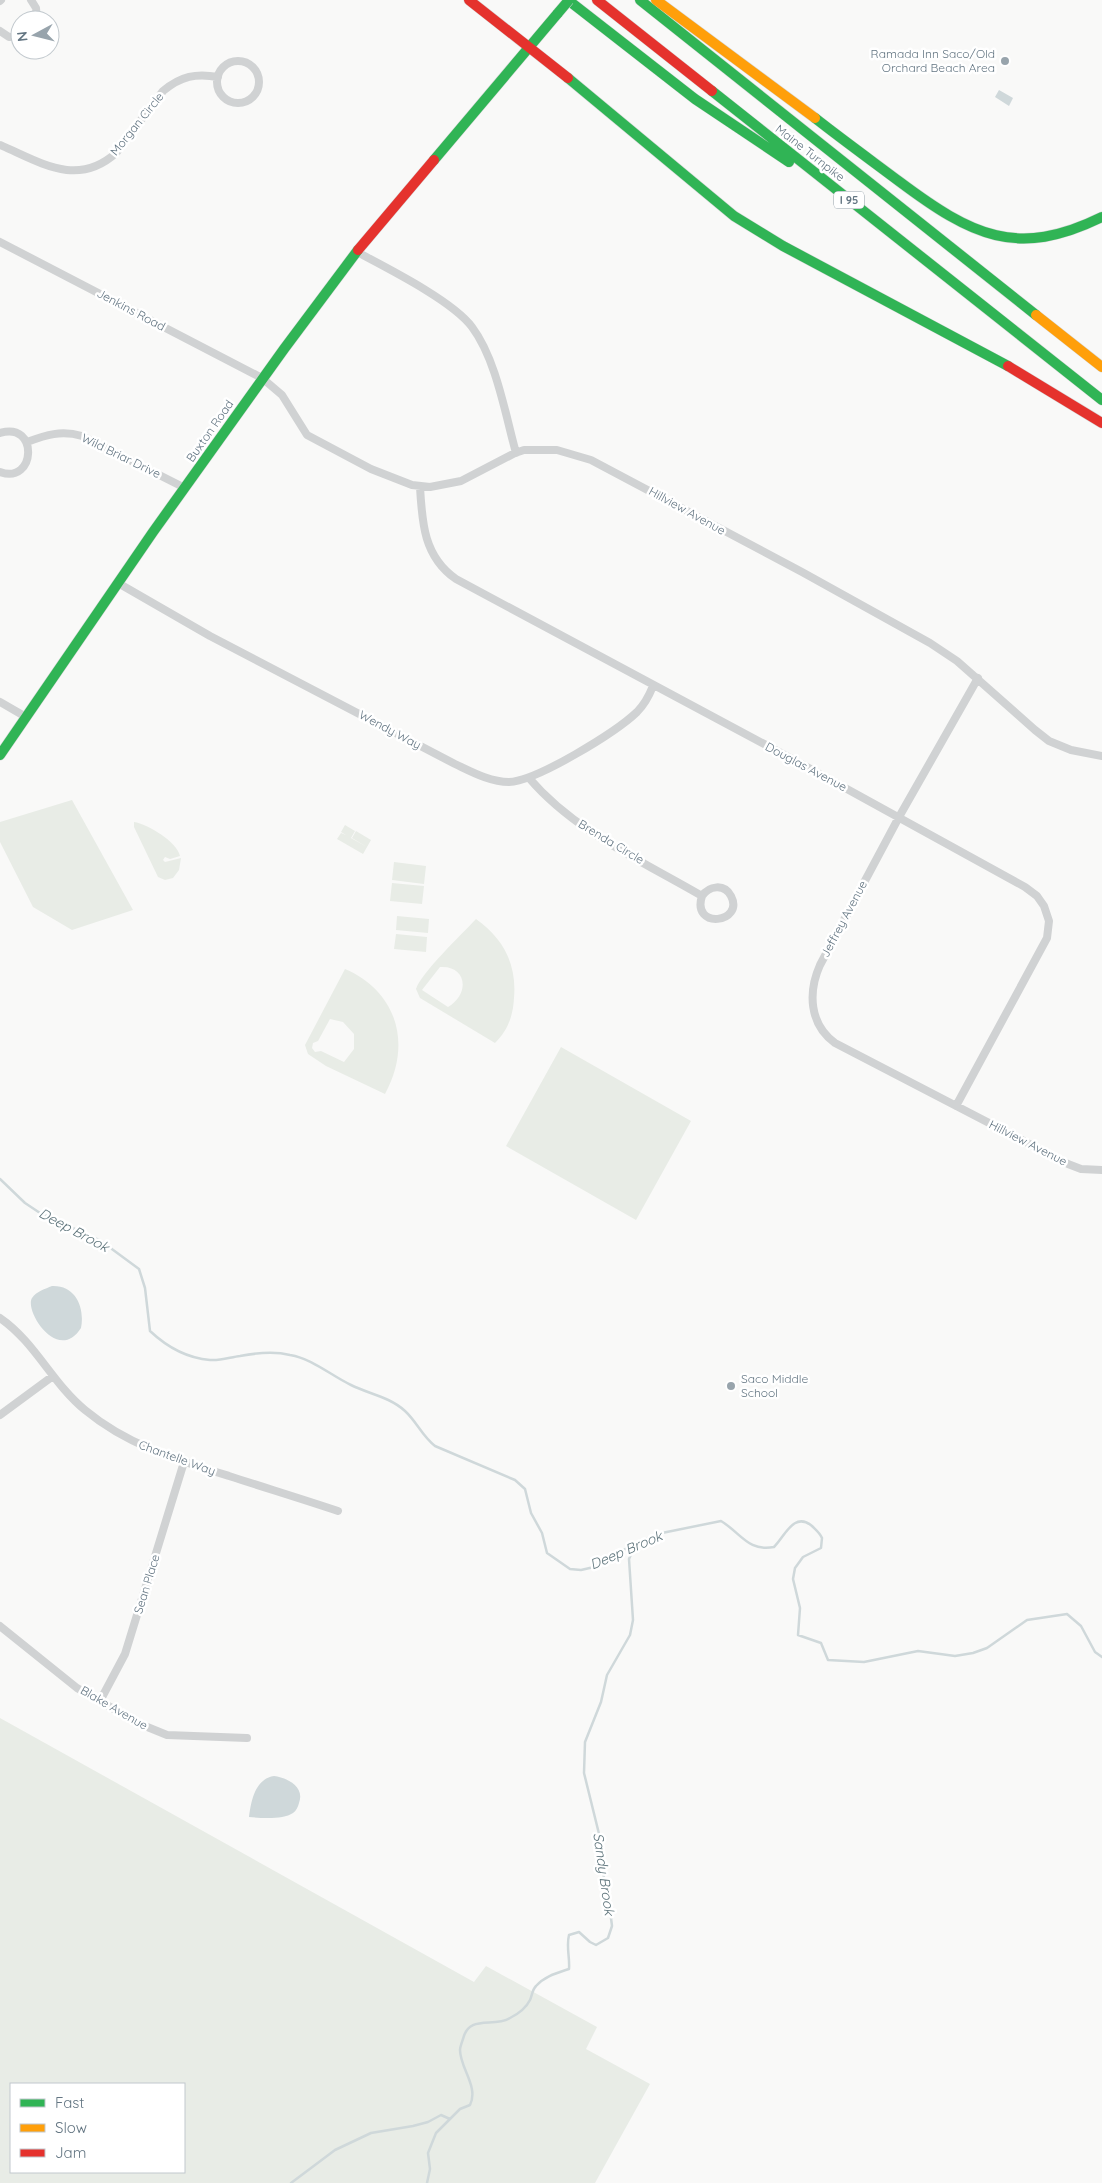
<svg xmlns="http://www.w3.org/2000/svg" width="1102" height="2183" viewBox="0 0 1102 2183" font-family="Quicksand,sans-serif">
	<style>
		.green { fill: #e8ece6; fill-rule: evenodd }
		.water { fill: #cfd8da }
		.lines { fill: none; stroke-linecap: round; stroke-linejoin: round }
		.stream { stroke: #cfd8da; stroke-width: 2.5 }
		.fast-casing { stroke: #d5d7d7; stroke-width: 11 }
		.slow-casing { stroke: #d5d7d7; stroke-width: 11 }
		.jam-casing { stroke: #d5d7d7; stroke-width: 11 }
		.street { stroke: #d0d2d3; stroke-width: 8 }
		.fast { stroke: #30b455; stroke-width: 10 }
		.slow { stroke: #ff9f0a; stroke-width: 10 }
		.jam { stroke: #e5322d; stroke-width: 10 }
		.fast-bridge-casing { stroke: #d5d7d7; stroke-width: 11; stroke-linecap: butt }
		.fast-bridge { stroke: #30b455; stroke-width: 10 }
		.poi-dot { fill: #98a4ac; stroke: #fff; stroke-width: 2 }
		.labels { text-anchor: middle; stroke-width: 5; stroke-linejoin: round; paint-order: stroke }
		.shield { fill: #fff; stroke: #929fa8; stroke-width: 1 }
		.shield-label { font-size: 11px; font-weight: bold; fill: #647683 }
		.poi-label { font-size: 12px; fill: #647683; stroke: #fff; text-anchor: end }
		.street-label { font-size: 12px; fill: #647683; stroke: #fff }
		.water-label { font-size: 14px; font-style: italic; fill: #5f757c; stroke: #fff }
	</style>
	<rect width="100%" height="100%" fill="#f9f9f8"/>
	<!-- green -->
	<path class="green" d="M72,800L133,910L72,930L33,907L0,842V822Z
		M134,822C148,824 177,842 180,856L170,859L165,857L163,860L165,862L181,858L179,870L173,878L165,880L158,877L134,827Z
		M345,825L355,831L347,845L351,838L367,847L363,854L337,839L341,833L346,835L341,832Z
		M356,831L371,840L367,847L352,838Z
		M394,862L426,866L424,884L392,880Z
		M392,883L424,886L422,904L390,901Z
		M397,916L429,919L428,933L396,930Z
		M476,919C503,938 517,964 514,998C513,1016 508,1030 495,1043L420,998L416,989C421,973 462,934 476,919ZM440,967C466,965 471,993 448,1007L422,990Z
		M396,934L427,937L426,952L394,949Z
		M345,969C398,992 412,1045 385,1094L326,1066L308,1054L305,1045ZM330,1019L343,1022L354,1034V1049L344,1062L321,1051L315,1052L312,1048L313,1043L318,1041Z
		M561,1047L691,1121L636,1220L506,1146Z
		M0,1718L474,1982L486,1966L597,2027L586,2049L650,2084L595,2183H0ZM11,2084H184V2172H11Z"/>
	<!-- water -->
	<path class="water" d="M999,90L1013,98L1009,106L995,97Z
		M52,1286C76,1285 85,1308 81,1328C58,1364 24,1311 32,1298C37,1291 45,1289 52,1286Z
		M274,1776C288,1778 305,1787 299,1803C298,1807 296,1811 293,1813C283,1820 261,1818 249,1817C251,1801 255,1779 274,1776Z"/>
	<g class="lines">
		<!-- stream -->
		<path class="stream" d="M0,1179L25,1203L40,1213L101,1241L139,1269L145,1288L150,1331C167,1347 186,1358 210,1360C220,1361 231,1357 240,1356C256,1353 274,1351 290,1355C313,1359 330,1375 351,1385C369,1394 390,1397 405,1411C417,1422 422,1436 435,1446L515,1480L525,1489L531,1513L542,1533L547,1553L570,1569L581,1570L594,1567L627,1548L657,1534L721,1521C741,1533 748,1552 774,1547C785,1536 794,1511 812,1526C816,1530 820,1533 822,1538L821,1548L803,1557L795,1568L793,1579L800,1608L798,1635L821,1643L828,1660L864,1662L918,1651L955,1656L973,1653L987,1648L1027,1620L1067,1614L1081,1626L1095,1652L1102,1657
			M291,2183L335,2150L371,2133L413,2126L428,2122L441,2115L450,2119
			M427,2183L430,2169L428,2153L436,2133L460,2109L470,2105C479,2087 460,2068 460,2050C460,2047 462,2042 463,2039C469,2014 493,2028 510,2018C518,2014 526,2008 530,2000C532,1996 532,1990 536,1986C545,1976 557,1973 569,1969C570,1957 566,1947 569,1935L579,1932L590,1942L596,1945L608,1938L612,1926L610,1910L602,1868V1846L584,1773L585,1742L601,1702L607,1675L630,1635L633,1620L629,1559L635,1545"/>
		<!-- fast casing -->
		<g class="fast-casing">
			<path id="fast" d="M568,0L695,99L789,162
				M640,0L1036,315
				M568,78L734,216L783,246L1008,366
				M712,91L1102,400
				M815,118C843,140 872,161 900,182C971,235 1017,259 1102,217
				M434,160L558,13
				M0,755L153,532L284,349L358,250"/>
		</g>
		<!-- slow casing -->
		<g class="slow-casing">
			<path id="slow" d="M656,0L815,118
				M1036,315L1102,367"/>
		</g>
		<!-- jam casing -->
		<g class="jam-casing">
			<path id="jam" d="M469,0L568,78
				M597,0L712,91
				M358,250L434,160
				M1008,366L1102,423"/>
		</g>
		<!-- street -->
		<path class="street" d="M31,0L36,8L37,20
			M0,1L1,0
			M0,31L9,37H20
			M217 82a21 21 0 1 1 42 0a21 21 0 1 1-42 0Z
			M0,145C40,162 77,188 116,153L163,91C181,76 196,73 218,77
			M0,242L262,378L282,395L307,435L371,469L412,485L430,487L461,481L515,453L524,450H557L591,460L802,572L930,643L957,661L1035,730L1049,741L1071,750L1102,756
			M357,252C387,268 453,301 472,327C496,359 505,413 516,453
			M0,433C39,421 36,485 0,472
			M27,442C46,435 61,430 82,436L185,488
			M420,487C422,523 424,557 456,579L807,767L1025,887L1037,896L1044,906L1049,921L1047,938L956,1106
			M118,583L210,636L455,764C472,772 490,782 509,782C537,781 616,732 637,712C644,705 649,696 653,686
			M978,678L899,817L820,965C808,992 809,1024 835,1043L1068,1164L1081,1169L1102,1170
			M0,702L26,717
			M529,778C574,831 642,861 702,896C691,930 745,923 731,896C724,883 709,886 702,896
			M0,1318C35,1342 52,1383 85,1410C127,1445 177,1460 229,1476C266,1488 302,1499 338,1511
			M0,1415L53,1376
			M0,1626L77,1688L140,1724L167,1735L247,1738
			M100,1701L125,1654L184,1462"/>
		<!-- fast -->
		<use href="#fast" class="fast"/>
		<!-- slow -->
		<use href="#slow" class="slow"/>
		<!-- jam -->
		<use href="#jam" class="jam"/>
		<!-- fast-bridge casing -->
		<g class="fast-bridge-casing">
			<path id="fast-bridge" d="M558,13L569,0"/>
		</g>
		<!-- fast-bridge -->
		<use href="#fast-bridge" class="fast-bridge"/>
	</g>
	<!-- markers -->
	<g class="poi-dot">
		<circle cx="1005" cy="61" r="5"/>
		<circle cx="731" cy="1386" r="5"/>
	</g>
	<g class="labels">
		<!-- shield labels -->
		<rect class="shield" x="834" y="191.5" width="30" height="17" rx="4"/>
		<g class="shield-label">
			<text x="849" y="204">I 95</text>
		</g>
		<!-- poi labels -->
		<g class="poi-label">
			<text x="995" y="58">Ramada Inn Saco/Old<tspan x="995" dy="14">Orchard Beach Area</tspan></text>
			<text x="741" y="1383" text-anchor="start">Saco Middle<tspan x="741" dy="14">School</tspan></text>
		</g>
		<!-- street labels -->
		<g class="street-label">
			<text transform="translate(137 124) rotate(-51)" y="4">Morgan Circle</text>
			<text transform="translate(810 153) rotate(38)" y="4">Maine Turnpike</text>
			<text transform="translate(131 310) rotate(28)" y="4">Jenkins Road</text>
			<text transform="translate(210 431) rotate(-55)" y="4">Buxton Road</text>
			<text transform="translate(121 456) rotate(26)" y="4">Wild Briar Drive</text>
			<text transform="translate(687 511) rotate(29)" y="4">Hillview Avenue</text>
			<text transform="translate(390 730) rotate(28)" y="4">Wendy Way</text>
			<text transform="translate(806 767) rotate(28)" y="4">Douglas Avenue</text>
			<text transform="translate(611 842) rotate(31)" y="4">Brenda Circle</text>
			<text transform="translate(844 919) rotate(-62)" y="4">Jeffrey Avenue</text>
			<text transform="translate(1028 1143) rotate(27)" y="4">Hillview Avenue</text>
			<text transform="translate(177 1458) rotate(20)" y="4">Chantelle Way</text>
			<text transform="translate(147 1584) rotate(-73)" y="4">Sean Place</text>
			<text transform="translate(114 1708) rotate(30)" y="4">Blake Avenue</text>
		</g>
		<!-- water labels -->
		<g class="water-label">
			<text transform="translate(74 1230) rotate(28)" y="5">Deep Brook</text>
			<text transform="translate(626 1550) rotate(-23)" y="5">Deep Brook</text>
			<text transform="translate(604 1874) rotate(82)" y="5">Sandy Brook</text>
		</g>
	</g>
	<!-- legend -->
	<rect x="10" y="2083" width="175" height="90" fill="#ffffff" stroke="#c1c8cd"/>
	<rect x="20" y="2099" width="25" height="8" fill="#30b455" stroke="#c1c8cd"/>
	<text x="55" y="2108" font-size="15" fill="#647683">Fast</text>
	<rect x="20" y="2124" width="25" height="8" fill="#ff9f0a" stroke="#c1c8cd"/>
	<text x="55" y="2133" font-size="15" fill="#647683">Slow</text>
	<rect x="20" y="2149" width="25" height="8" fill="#e5322d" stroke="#c1c8cd"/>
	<text x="55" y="2158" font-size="15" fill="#647683">Jam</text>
	<!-- north arrow -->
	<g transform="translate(35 35) rotate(263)"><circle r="24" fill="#ffffff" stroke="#c1c8cd"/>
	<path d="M0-4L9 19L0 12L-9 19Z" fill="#98a4ac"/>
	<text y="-8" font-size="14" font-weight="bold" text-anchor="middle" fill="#647683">N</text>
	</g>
</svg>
